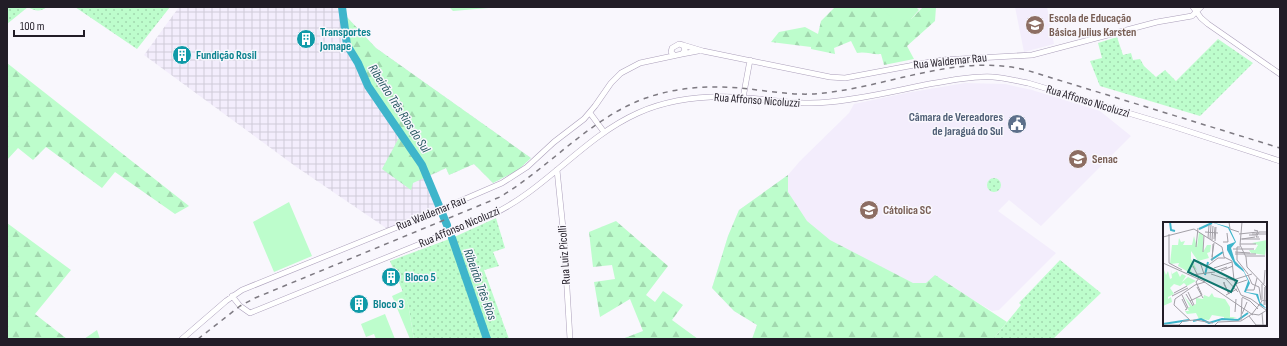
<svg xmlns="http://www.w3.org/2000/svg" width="1287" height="346" viewBox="0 0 1287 346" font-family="'Sofia Sans Condensed',sans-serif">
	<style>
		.built { fill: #f3edfc }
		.industrial { fill: url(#industrial-grid) }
		.grass { fill: url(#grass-dots) }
		.forest { fill: url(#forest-firs) }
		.garden { fill: #bdfdcc }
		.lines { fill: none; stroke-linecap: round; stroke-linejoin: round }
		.river { stroke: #3eb5cb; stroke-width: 8 }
		.tertiary-casing { stroke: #ab9fba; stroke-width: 6 }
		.tertiary { stroke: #fff; stroke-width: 5 }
		.rail { stroke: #7e7a82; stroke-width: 1.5; stroke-dasharray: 5 5; stroke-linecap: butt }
		.labels { text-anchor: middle; stroke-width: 3; stroke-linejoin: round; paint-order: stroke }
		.education-label { font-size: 12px; font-weight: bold; fill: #785e54; stroke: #f9f7fd; text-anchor: start }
		.culture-label { font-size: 12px; font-weight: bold; fill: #0d838f; stroke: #f9f7fd; text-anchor: start }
		.street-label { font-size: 12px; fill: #221d27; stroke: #f9f7fd }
		.service-label { font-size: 12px; font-weight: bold; fill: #4e5e75; stroke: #f9f7fd; text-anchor: end }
		.water-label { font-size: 13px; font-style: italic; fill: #265861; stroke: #f9f7fd }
		.inset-river { fill: none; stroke: #3eb5cb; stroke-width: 2 }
		.inset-road { fill: none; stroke: #a3a0a7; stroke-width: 1 }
		.view { fill: #0f766e; fill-opacity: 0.15; stroke: #0f766e; stroke-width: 2 }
		.inset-edge { fill: none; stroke: #221d27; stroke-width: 2 }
	</style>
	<defs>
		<pattern id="industrial-grid" width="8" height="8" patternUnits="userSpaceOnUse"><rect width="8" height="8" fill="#f3edfc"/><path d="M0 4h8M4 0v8" fill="none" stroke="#d0cbd8"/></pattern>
		<pattern id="grass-dots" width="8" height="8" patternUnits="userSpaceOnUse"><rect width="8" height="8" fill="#bdfdcc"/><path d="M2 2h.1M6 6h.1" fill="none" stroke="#a2d8af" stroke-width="1.8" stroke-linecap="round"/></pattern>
		<pattern id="forest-firs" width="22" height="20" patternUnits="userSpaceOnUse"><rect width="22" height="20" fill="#bdfdcc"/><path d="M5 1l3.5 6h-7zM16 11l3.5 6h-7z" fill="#a2d8af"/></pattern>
	</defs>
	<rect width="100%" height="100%" fill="#f9f7fd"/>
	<!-- built -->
	<path class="built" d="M1015,7H1047L1054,44L1024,52Z
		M965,83L1005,84L1032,90L1100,111L1131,136L1041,226L1009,200L998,211L1056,253L999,310L992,311L968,297L948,283L872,339H752L757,325L734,311L712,288L728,236L739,210L788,175L800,161L849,113L854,104L906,93Z"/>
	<!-- industrial -->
	<path class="industrial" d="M179,7H335L344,14L376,48L531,158L518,170L493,183L474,164L449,175L446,168L428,177L445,208L389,230L295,166L144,55Z"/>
	<!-- grass -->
	<path class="grass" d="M7,7H47C41,12 34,11 28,7L7,24Z
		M75,7H170L137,49Z
		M1117,37L1123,55L1131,53L1133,60L1140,59L1144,66L1156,77L1165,70L1176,81L1218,39L1253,63L1200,116L1100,86L1090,61L1102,58L1098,43Z
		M987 185a7 7 0 1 1 14 0a7 7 0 1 1-14 0Z
		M496,218L505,248L493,252L499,266L484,270L509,339H414L408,304L390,261L452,238Z
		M1060,260L1101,293L1053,339H993L1021,305L1019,303Z"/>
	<!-- forest -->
	<path class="forest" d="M449,7H500L453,11Z
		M835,7H883L882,8L911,19L923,7H936L935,21L907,46L914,59L884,65L881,54C873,55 865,51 857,53L851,41L834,48L835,54L811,49V47L771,42L779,32L805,27L818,34L821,21Z
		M344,14L376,48L531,158L518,170L493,183L474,164L449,175L446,168L413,183L411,190L382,169L401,134L368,86L358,63L347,45Z
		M7,63L189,206L175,214L115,172L102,188L46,147L33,160L18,148L7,160Z
		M788,175V192L807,221L830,240L913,283H926L935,275L1007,322L993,339H752L757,325L734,311L712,288L728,236L739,210Z
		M616,221L668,266L646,295L655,302L663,291L683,305L672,320L698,339H622L643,331L630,299L600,317L594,282L615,279L612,265L593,267L589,232Z
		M7,223L71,270L35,314L67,339H7Z
		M97,330L100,339H84Z"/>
	<!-- garden -->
	<path class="garden" d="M883,7H916L919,10L911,19L894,21L882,8Z
		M289,202L312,256L274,272L253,222Z
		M403,291L408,304L414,339H410L392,296Z
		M385,314L395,339H376L374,334L366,337L361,324Z"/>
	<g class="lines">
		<!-- river -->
		<path class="river" d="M342,7L347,45L358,63L368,86L422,165L447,225
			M452,238L487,339"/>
		<!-- tertiary casing -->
		<g class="tertiary-casing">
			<path id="tertiary" d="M1193,7L1201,18L1208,24L1280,74
				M683,45L703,51L830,77L845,78L941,60L1032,55L1157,22L1192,16L1201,7
				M682,54L698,51
				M743,98L750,60
				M590,113L604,132
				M557,170L564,238L570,339
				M232,296L240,306L250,313L489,216C545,191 582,138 638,113C667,100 700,96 732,97C765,98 796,106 829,102C861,99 892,92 924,85C946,81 970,76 993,77C1005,78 1017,81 1028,83L1175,127L1280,161
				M182,339L226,301L242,290L437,211L502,183L527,167L554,142L584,119L595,106L611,83L621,73L640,63L682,54L685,50L683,45L679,44L672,48L671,52L674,55"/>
		</g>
		<!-- tertiary -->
		<use href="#tertiary" class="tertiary"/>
		<!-- rail -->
		<path class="rail" d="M198,339L240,306L255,298L500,197C548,168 586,123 638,101C670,88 705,85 739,88C763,90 788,95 812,94C882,90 955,52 1026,70L1280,148"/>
	</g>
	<!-- icons -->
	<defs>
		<g id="school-disc" transform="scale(1)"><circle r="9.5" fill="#8d6e63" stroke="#f9f7fd"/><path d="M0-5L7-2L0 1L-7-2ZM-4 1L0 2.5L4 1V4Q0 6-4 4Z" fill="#fff"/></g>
		<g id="building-disc" transform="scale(1)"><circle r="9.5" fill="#0f9aa8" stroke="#f9f7fd"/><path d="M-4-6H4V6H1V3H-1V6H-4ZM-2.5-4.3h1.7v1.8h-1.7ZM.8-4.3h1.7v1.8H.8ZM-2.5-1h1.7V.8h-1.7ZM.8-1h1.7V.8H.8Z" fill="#fff"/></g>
		<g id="civic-disc" transform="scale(1)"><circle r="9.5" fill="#5c6f8a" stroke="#f9f7fd"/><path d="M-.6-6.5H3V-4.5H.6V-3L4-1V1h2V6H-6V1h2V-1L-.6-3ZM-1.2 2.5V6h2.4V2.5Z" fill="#fff"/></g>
		<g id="university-disc" transform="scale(1)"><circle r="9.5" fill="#8d6e63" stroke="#f9f7fd"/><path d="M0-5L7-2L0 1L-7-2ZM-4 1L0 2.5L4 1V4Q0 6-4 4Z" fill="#fff"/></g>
	</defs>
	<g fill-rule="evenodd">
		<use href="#school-disc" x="1035" y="25"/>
		<use href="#building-disc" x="306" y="39"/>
		<use href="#building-disc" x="182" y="55"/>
		<use href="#civic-disc" x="1017" y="124"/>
		<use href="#university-disc" x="1078" y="159"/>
		<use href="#university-disc" x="869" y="210"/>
		<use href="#building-disc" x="391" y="277"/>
		<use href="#building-disc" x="359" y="304"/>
	</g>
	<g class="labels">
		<!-- education labels -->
		<g class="education-label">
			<text x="1049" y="22">Escola de Educação<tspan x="1049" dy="14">Básica Julius Karsten</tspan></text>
			<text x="1092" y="163">Senac</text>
			<text x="883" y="214">Cátolica SC</text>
		</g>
		<!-- culture labels -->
		<g class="culture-label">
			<text x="320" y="36">Transportes<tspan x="320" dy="14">Jomape</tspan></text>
			<text x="196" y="59">Fundição Rosil</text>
			<text x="405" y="281">Bloco 5</text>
			<text x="373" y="308">Bloco 3</text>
		</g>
		<!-- street labels -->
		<g class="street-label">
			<text transform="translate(950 61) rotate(-6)" y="4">Rua Waldemar Rau</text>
			<text transform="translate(757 100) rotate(4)" y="4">Rua Affonso Nicoluzzi</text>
			<text transform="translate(1088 101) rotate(17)" y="4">Rua Affonso Nicoluzzi</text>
			<text transform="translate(431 213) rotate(-22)" y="4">Rua Waldemar Rau</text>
			<text transform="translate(459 227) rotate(-23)" y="4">Rua Affonso Nicoluzzi</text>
			<text transform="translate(564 255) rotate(-94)" y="4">Rua Luiz Picolli</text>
		</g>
		<!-- service labels -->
		<g class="service-label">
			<text x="1003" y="121">Câmara de Vereadores<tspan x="1003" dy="14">de Jaraguá do Sul</tspan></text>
		</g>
		<!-- water labels -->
		<g class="water-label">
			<text transform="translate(400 108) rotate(57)" y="5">Ribeirão Três Rios do Sul</text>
			<text transform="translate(481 284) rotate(70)" y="5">Ribeirão Três Rios</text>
		</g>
	</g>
	<!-- overview -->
	<g transform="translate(1163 222)">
		<rect width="104" height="104" fill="#f9f7fd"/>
		<path d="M36,10L40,12V30L44,23H48L47,30L44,31L46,36L35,39L28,29V37L34,48L27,44L29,52L15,44L16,41L7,42L9,23H15L16,16L18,20L22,19L20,23H29L31,14L34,25ZM104,18L102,33L88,31L86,28H92L95,23L89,21ZM0,45L3,53L5,49L7,57L9,56L8,48L9,52L14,49L17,55L19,52L23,54L19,60L25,55L33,59L24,64L21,61L17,64L11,62L7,66L11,72L5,75V77L8,75L9,80L0,84ZM49,71L51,75L62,77L67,85V95H74L70,96L73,98H61V95L49,93L46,98L36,97L33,91L24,92L22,89H26L24,86L27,85L21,74L29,84L33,82V76L40,77L41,73L46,75Z" fill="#bdfdcc"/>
		<path d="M48,0L66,5L73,20L68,26L72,39L80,47L87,61L83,70L95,72L97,80L104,87L97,83L93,73L81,70L85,59L81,50L72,43L64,28V23L72,20L65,6Z" fill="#3eb5cb"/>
		<path class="inset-river" d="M7,0L8,8L12,9M36,7L49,1M48,38L60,30M42,53L45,40M30,99L38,97L46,101L59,97L75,98L85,91M0,102L26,98"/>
		<path class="inset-road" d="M66,0L67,7L76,10M79,0L77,23L83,35L84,45L104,66M42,10L55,11M6,12V41L19,48M76,12L95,10M89,12H104M86,13H93L95,9L91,8M0,15L31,7L59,25M96,15H93L96,10H104M45,16L46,3M47,17L48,3M51,17L52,5M78,17H97M79,17L92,15M49,18L50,4M52,19L53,5M60,20H65L64,11M77,22H93M33,25L35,6M59,25L61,35L69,39L71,58L78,73L88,77L103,88M77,25H74V38L85,52M70,27H91M40,30L41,13M72,30L87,31M72,32H93M83,34H102M49,35L51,21M49,39L50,22M37,40L41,52M0,41L42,60M30,44L36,56L33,60M43,45L55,36H62M51,46L69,40M52,49L64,45M58,49L70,44M48,52L63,57L75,70M28,53L52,50M85,53L89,62L96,65L98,78L104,79M63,56L70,58L89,52M40,59L90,93M61,60V62L66,72L61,61ZM72,62L84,58M101,62L102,48M34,65L40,76M83,68H91L94,56M25,70L31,83M11,71L24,64M23,72L30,84M19,73L25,86M63,73L74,67M9,74L25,66M79,75L87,79L95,87M12,77L32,63L42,60M12,77L11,83L28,99M19,77L24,87L22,88M99,77V62M27,79L39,73L33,60M101,83L102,65M102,83V65M72,90L73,77M99,91L100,103M79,92L84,80M89,92L99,79M89,92L96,93L104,88M86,94L93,103H104M78,98L79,76M0,103H16L20,99L32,98L50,101M51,104L55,100L78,99L89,92"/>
		<path class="view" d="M31,38L74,59L68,70L25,50Z"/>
		<rect width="104" height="104" class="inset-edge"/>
	</g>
	<!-- border -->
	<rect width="1287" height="346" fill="none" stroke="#221d27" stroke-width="16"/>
	<!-- scale -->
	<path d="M14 30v6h70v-6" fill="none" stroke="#221d27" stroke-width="2"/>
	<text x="20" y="30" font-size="12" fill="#221d27" stroke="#f9f7fd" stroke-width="3" paint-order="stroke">100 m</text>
</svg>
